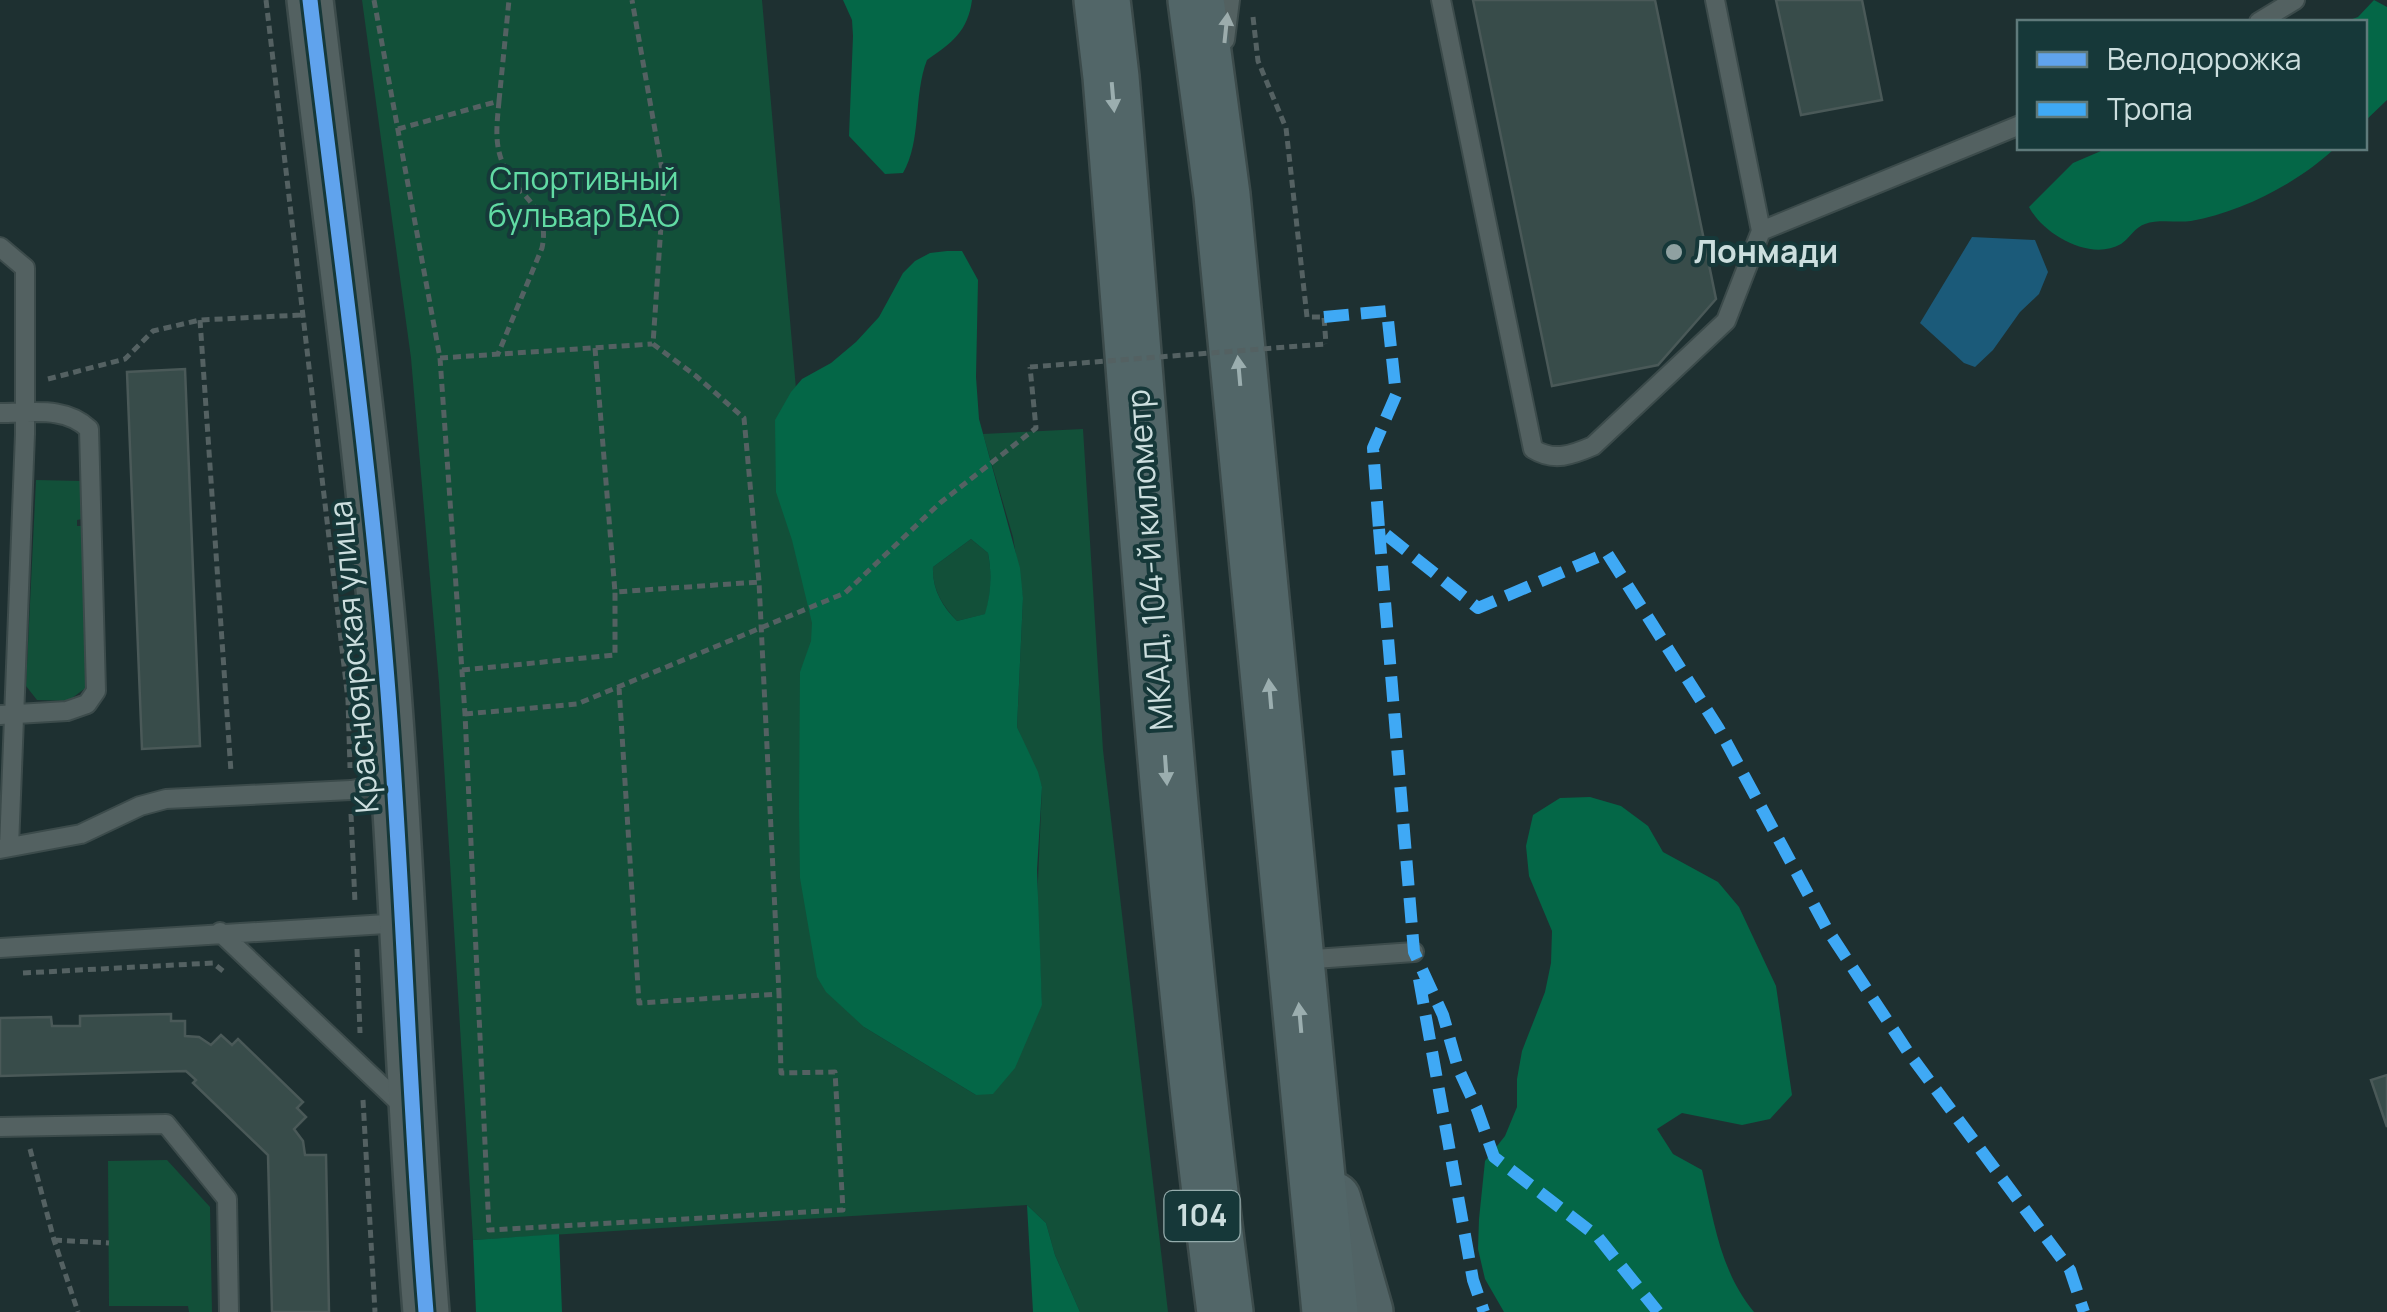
<svg xmlns="http://www.w3.org/2000/svg" width="2387" height="1312" viewBox="0 0 2387 1312" font-family="Manrope,sans-serif">
	<style>
		.green { fill: #125039 }
		.forest { fill: #046747; fill-rule: evenodd }
		.water { fill: #1b5a79 }
		.building { fill: #384c4a; stroke: #4a5958; stroke-width: 2.5 }
		.lines { fill: none; stroke-linecap: round; stroke-linejoin: round }
		.service-casing { stroke: #3c4b4b; stroke-width: 22 }
		.tertiary-casing { stroke: #3c4b4b; stroke-width: 50 }
		.primary-casing { stroke: #3c4b4b; stroke-width: 60 }
		.trunk-casing { stroke: #3c4b4b; stroke-width: 60 }
		.path { stroke: #546162; stroke-width: 5; stroke-dasharray: 8 5; stroke-linecap: butt }
		.service { stroke: #536161; stroke-width: 18 }
		.tertiary { stroke: #536161; stroke-width: 45 }
		.primary { stroke: #516365; stroke-width: 55 }
		.trunk { stroke: #526668; stroke-width: 55 }
		.path-bridge { stroke: #546162; stroke-width: 5; stroke-dasharray: 8 5; stroke-linecap: butt }
		.quiet { stroke: #3fa9f5; stroke-width: 12; stroke-dasharray: 25 12; stroke-linecap: butt }
		.cycleway-casing { stroke: #163839; stroke-width: 21 }
		.cycleway { stroke: #60a3ed; stroke-width: 15 }
		.oneway { fill: #9cacac }
		.oneway2 { fill: #9baeaf }
		.poi-dot { fill: #8fa1a1; stroke: #163839; stroke-width: 4 }
		.labels { text-anchor: middle; stroke-width: 8; stroke-linejoin: round; paint-order: stroke }
		.shield { fill: #163839; stroke: #95acac; stroke-width: 2.5 }
		.shield-label { font-size: 30px; font-weight: bold; fill: #ccdede }
		.park-label { font-size: 32px; fill: #61dba4; stroke: #163839 }
		.poi-label { font-size: 32px; font-weight: bold; fill: #ccdede; stroke: #163839; text-anchor: start }
		.street-label { font-size: 32px; fill: #ccdede; stroke: #163839 }
	</style>
	<rect width="100%" height="100%" fill="#1e3031"/>
	<!-- green -->
	<path class="green" d="M362,0H762L803,469L864,1027L976,1095L1042,1005L1037,904L1042,787L1017,727L1023,598L1013,537L983,434L1083,429L1103,750L1168,1312H1080L1055,1255L1046,1223L1027,1205L473,1240L439,683L411,358Z
		M36,480L81,481L82,519L77,520V526H83L87,687L68,701L37,700L26,686Z
		M971,539L988,553C992,573 991,593 986,614L957,621C942,605 932,589 933,567Z
		M167,1160L210,1207L212,1312H189L188,1306H109L108,1161Z"/>
	<!-- forest -->
	<path class="forest" d="M843,0H972C968,31 952,43 927,60C913,96 922,140 903,173L885,174L849,136L853,36L852,20Z
		M2374,0L2387,7V100L2365,121L2364,22H2344L2358,17Z
		M2108,148H2335C2298,183 2242,212 2191,221C2177,223 2159,219 2145,224C2135,227 2129,239 2121,244C2090,262 2043,234 2029,207L2073,163Z
		M947,251H962L978,280L976,377L979,419L1020,568L1023,598L1017,727L1038,772L1042,787L1037,870L1042,1005L1015,1068L993,1094L976,1095L864,1027L826,992L817,977L800,878L799,809L800,672L811,641L812,623L792,540L776,492L775,420L791,392L802,379L831,363L856,342L879,317L903,273L915,261L930,253ZM971,539L988,553C992,573 991,594 985,614L957,621C942,606 932,589 933,567Z
		M1590,797L1621,806L1648,826L1663,852L1718,882L1739,907L1776,986L1792,1095L1770,1119L1742,1125L1682,1113L1657,1129L1673,1154L1702,1170C1714,1221 1720,1271 1754,1312H1504L1485,1279L1478,1249L1479,1219L1485,1161L1505,1136L1517,1107V1079L1522,1051L1545,992L1551,963L1552,931L1529,876L1526,846L1533,815L1560,798Z
		M1027,1205L1046,1223L1055,1255L1080,1312H1033Z
		M559,1234L562,1312H476L473,1240Z"/>
	<!-- water -->
	<path class="water" d="M1972,237L2035,240L2048,272L2039,294L2020,312L1993,350L1975,367L1964,363L1920,323Z"/>
	<!-- building -->
	<path class="building" d="M1473,0H1655L1716,299L1658,365L1552,386Z
		M1776,0H1862L1882,100L1801,115Z
		M185,369L200,746L142,749L127,372Z
		M171,1014V1021H185V1036L199,1037L211,1045L221,1035L232,1045L238,1039L303,1102L297,1108L306,1117L294,1129L303,1141L305,1155H326L329,1312H272L268,1155L193,1083L196,1080L186,1071L0,1076V1018L51,1017L52,1026H80V1016Z
		M2387,1075V1127L2371,1080Z"/>
	<g class="lines">
		<!-- service casing -->
		<g class="service-casing">
			<path id="service" d="M1441,0L1533,449C1554,462 1572,455 1593,446L1726,321L1761,231L1715,0
				M2259,22L2295,0
				M1225,40L1230,0
				M1761,231L2020,125
				M0,247L25,268V434L9,847
				M0,413C32,413 65,406 89,429L96,691L87,704L67,711L0,715
				M0,849L81,834L140,806L166,799L351,790L392,783
				M220,932L404,1107
				M0,948L402,923
				M1300,960L1414,952
				M0,1127L166,1124L227,1199L229,1312"/>
		</g>
		<!-- tertiary casing -->
		<g class="tertiary-casing">
			<path id="tertiary" d="M310,0C337,230 370,461 388,692C404,899 409,1106 426,1312"/>
		</g>
		<!-- primary casing -->
		<g class="primary-casing">
			<path id="primary" d="M1333,1200L1365,1312"/>
		</g>
		<!-- trunk casing -->
		<g class="trunk-casing">
			<path id="trunk" d="M1102,0L1111,77C1145,489 1171,902 1225,1312
				M1196,0L1222,195L1330,1312"/>
		</g>
		<!-- path -->
		<path class="path" d="M266,0L348,700L350,768
			M374,0L440,358L465,714L489,1230L843,1210L835,1072L781,1073L779,994
			M1253,17L1258,61L1286,128L1307,317H1324L1326,344
			M499,101L509,0
			M398,129L499,101C497,124 494,143 503,164C517,198 551,205 542,248L498,354
			M200,320L231,772
			M595,348L615,592
			M440,358L652,344
			M48,379L125,359L153,331L200,320L302,315
			M462,670L615,655V592L759,582
			M619,687L639,1003L779,994L759,582L744,418L696,376L653,344L664,181L632,0
			M465,714L577,704L845,593L940,503L1036,428L1030,367
			M351,814L355,903
			M357,949L360,1033
			M23,973L213,963L223,971
			M363,1100L375,1312
			M30,1149L54,1240L78,1312
			M54,1240L109,1243"/>
		<!-- service -->
		<use href="#service" class="service"/>
		<!-- tertiary -->
		<use href="#tertiary" class="tertiary"/>
		<!-- primary -->
		<use href="#primary" class="primary"/>
		<!-- trunk -->
		<use href="#trunk" class="trunk"/>
		<!-- path-bridge -->
		<path class="path-bridge" d="M1030,367L1326,344"/>
		<!-- quiet -->
		<path class="quiet" d="M1324,317L1387,311L1396,395L1373,448L1379,529L1478,608L1607,553L1719,729L1827,929L1908,1052L2070,1270L2084,1312
			M1379,529L1414,952L1443,1015L1458,1068L1477,1109L1494,1157L1598,1237L1658,1312
			M1419,979L1473,1280L1484,1312"/>
		<!-- cycleway casing -->
		<g class="cycleway-casing">
			<path id="cycleway" d="M310,0C337,230 370,461 388,692C404,899 409,1106 426,1312"/>
		</g>
		<!-- cycleway -->
		<use href="#cycleway" class="cycleway"/>
	</g>
	<!-- one-way arrows -->
	<defs><path id="oneway-solid" d="M-6-.8H1V-3.2L6.5 0L1 3.2V.8H-6Z" transform="scale(2.5)"/></defs>
	<use class="oneway" href="#oneway-solid" transform="translate(1226 28) rotate(-84)"/>
	<g class="oneway2">
		<use href="#oneway-solid" transform="translate(1113 97) rotate(85)"/>
		<use href="#oneway-solid" transform="translate(1239 371) rotate(-95)"/>
		<use href="#oneway-solid" transform="translate(1270 694) rotate(-95)"/>
		<use href="#oneway-solid" transform="translate(1166 770) rotate(86)"/>
		<use href="#oneway-solid" transform="translate(1300 1018) rotate(-95)"/>
	</g>
	<!-- markers -->
	<circle class="poi-dot" cx="1674" cy="252" r="10"/>
	<g class="labels">
		<!-- shield labels -->
		<rect class="shield" x="1164.5" y="1191" width="75" height="50" rx="8"/>
		<g class="shield-label">
			<text x="1202" y="1226">104</text>
		</g>
		<!-- park labels -->
		<g class="park-label">
			<text x="584" y="190">Спортивный<tspan x="584" dy="37">бульвар ВАО</tspan></text>
		</g>
		<!-- poi labels -->
		<g class="poi-label">
			<text x="1694" y="263">Лонмади</text>
		</g>
		<!-- street labels -->
		<g class="street-label">
			<text transform="translate(1150 560) rotate(-94)" y="11">МКАД, 104-й километр</text>
			<text transform="translate(354 657) rotate(-95)" y="11">Красноярская улица</text>
		</g>
	</g>
	<!-- legend -->
	<rect x="2017" y="20" width="350" height="130" fill="#163839" stroke="#5f7a7b" stroke-width="2.5"/>
	<rect x="2037" y="52" width="50" height="15" fill="#60a3ed" stroke="#5f7a7b" stroke-width="2.5"/>
	<text x="2107" y="70" font-size="30" fill="#ccdede">Велодорожка</text>
	<rect x="2037" y="102" width="50" height="15" fill="#3fa9f5" stroke="#5f7a7b" stroke-width="2.5"/>
	<text x="2107" y="120" font-size="30" fill="#ccdede">Тропа</text>
</svg>
